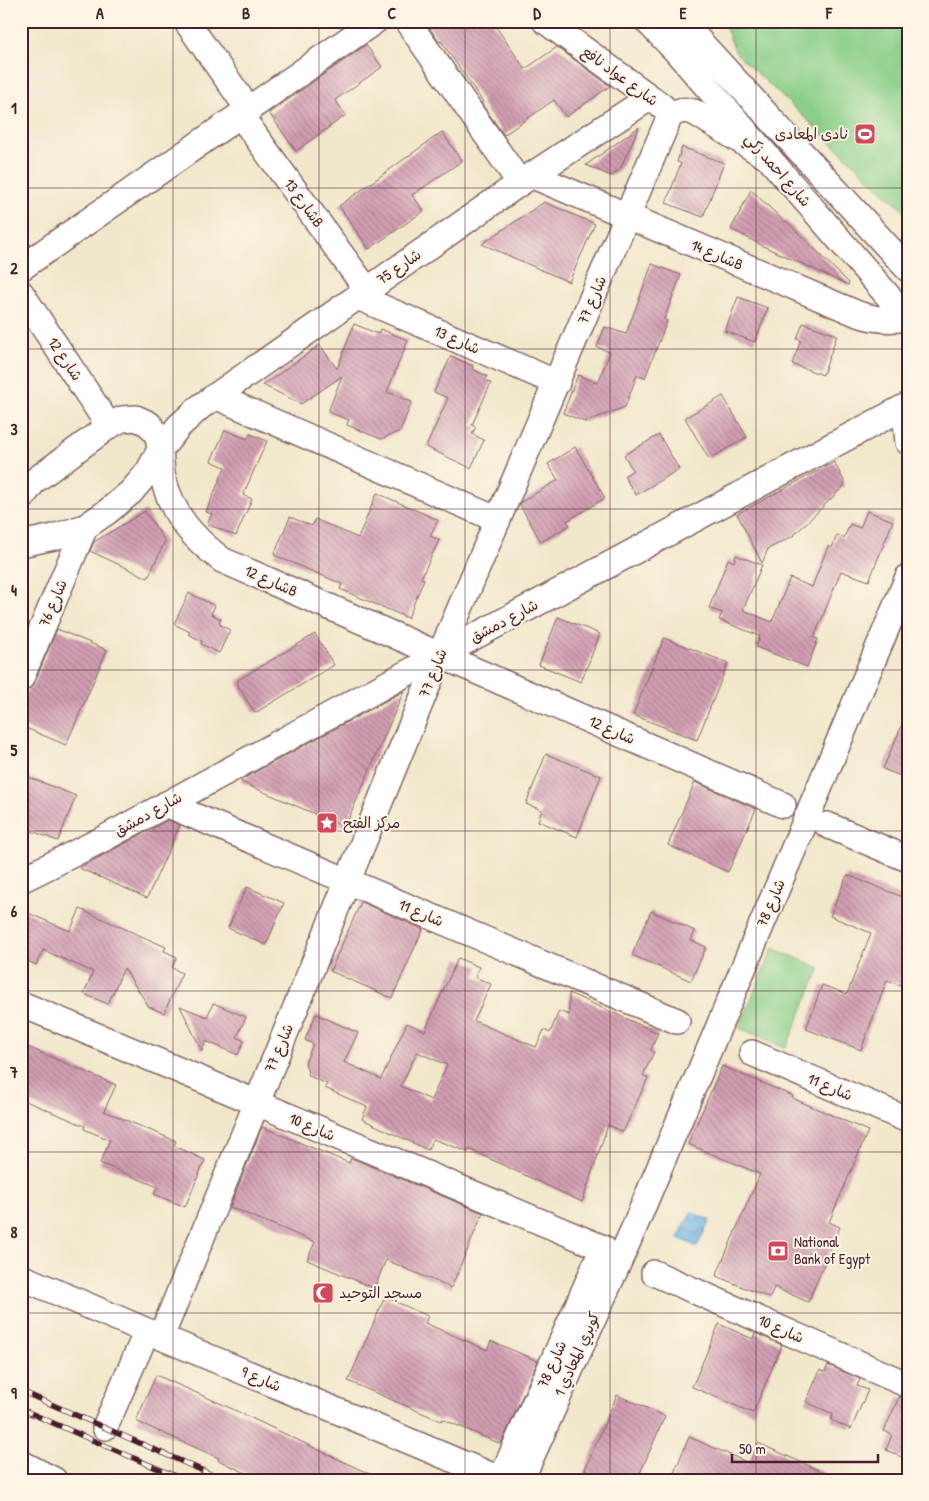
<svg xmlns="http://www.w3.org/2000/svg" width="929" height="1501" viewBox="0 0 929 1501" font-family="'Patrick Hand','Playpen Sans Arabic',sans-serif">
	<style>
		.pitch { fill: #8acf89; stroke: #6a775a }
		.water { fill: url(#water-waves); stroke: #5b6b88 }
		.building { fill: url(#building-back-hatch); fill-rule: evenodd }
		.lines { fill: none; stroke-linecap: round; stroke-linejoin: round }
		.minor-casing { stroke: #846563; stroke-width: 28 }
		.minor { stroke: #fff; stroke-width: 25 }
		.rail-casing { stroke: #4a1f2b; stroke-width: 5.5 }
		.rail { stroke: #fcf5e5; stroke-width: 4; stroke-dasharray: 11; stroke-linecap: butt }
		.grid { fill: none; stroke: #4a1f2b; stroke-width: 1; stroke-opacity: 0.55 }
		.labels { text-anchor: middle; stroke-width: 4; stroke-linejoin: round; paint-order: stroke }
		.street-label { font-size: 15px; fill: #4a1f2b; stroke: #fcf5e5 }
		.poi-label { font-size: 15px; fill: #4a1f2b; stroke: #fcf5e5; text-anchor: start }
		.neatline { fill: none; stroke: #4a1f2b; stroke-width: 2 }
		.grid-label { font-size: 16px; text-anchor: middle; font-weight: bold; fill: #4a1f2b }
	</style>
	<defs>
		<pattern id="water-waves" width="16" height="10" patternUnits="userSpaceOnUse" patternTransform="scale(1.25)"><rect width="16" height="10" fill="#6cb7e5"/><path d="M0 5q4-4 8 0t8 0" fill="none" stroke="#5b94ba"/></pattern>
		<pattern id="building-back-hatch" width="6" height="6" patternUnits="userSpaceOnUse" patternTransform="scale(1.25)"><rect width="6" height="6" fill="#d19db2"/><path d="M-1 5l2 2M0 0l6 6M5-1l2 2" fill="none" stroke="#ac7f91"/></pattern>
	</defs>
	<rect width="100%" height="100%" fill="#fcf5e5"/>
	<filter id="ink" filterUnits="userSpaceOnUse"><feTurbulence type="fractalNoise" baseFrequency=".02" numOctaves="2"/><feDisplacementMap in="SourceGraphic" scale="10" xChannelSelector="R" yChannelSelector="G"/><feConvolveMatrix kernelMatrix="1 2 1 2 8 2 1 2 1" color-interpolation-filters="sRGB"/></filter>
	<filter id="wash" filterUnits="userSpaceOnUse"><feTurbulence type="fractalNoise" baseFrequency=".0096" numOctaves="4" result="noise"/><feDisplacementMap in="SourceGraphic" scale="20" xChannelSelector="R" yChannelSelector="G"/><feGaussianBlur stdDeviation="1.12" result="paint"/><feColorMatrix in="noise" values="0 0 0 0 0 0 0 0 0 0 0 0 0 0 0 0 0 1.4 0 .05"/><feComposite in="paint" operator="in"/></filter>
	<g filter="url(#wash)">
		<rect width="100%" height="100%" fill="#f1e7cb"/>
		<!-- pitch -->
		<path class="pitch" d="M723,21H908V215L736,53Z
			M773,948L820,968L786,1048L739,1028Z"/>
		<!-- water -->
		<path class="water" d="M691,1212L710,1220L697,1247L678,1238Z"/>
		<g id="blocks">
			<!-- building -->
			<path class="building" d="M425,21H492L525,69L557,47L610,86L566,117L554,100L504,135L481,103L483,102L441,41L439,42Z
				M366,45L382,67L335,100L346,115L296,151L269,113Z
				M639,127L620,169L611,176L586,165Z
				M442,132L462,161L412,195L424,211L369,249L339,206Z
				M682,147L724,163L703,217L666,203L681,163L677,162Z
				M751,190L785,222L786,221L849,283L848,285L763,246L731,229Z
				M544,202L595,224L569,282L482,244Z
				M652,264L681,275L664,319L667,321L645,378L637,375L625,407L585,422L563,413L578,375L598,383L610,352L597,347L605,327L626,334Z
				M738,297L768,308L755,342L725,331Z
				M803,323L837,335L823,375L792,364L801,340L797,339Z
				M354,324L378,334L380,329L408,340L387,392L412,402L400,431L381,439L347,425L349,420L328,412L342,376L301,404L263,385L320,345L337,369Z
				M451,356L473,366L472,369L487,376L485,380L491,383L472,425L476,427L472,434L484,440L471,468L426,447L448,398L434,392Z
				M723,396L747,437L709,459L685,418Z
				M225,430L247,439L250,434L267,441L243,495L252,499L236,536L207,524L212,514L206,512L225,467L211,461Z
				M659,435L679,469L636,495L624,476L633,470L624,455Z
				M575,447L605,498L567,521L570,525L541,542L520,505L521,502L558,480L548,464Z
				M834,462L844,481V486L793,536L768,549L762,563L737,514Z
				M377,493L438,520L430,536L439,540L421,578L424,579L408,618L340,589L342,584L274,555L290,517L312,526L315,519L358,538Z
				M145,511L165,541L148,578L90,551L94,542Z
				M867,511L893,521L869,581L841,571L814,638L818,639L807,667L756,647L760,636L719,620L722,613L709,608L728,559L734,562L736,555L762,565L743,610L772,622L790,578L812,587L828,546L832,548L837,535L844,538L850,524L860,528Z
				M189,593L215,606L211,614L221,619L219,624L230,630L219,653L201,644L202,641L188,634L190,632L174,624Z
				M558,617L600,634L581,682L539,665Z
				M57,629L107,650L66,745L21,726V704L27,691L34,684Z
				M315,634L334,665L255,713L238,686V680Z
				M664,638L728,663L697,740L633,715Z
				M404,691L345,827L241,782V780Z
				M908,711V779L883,769Z
				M546,754L601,776L577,837L538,821L542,810L526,804Z
				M21,774L76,796L58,841L21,827Z
				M695,782L756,809L728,872L668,845Z
				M168,820L180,825L147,898L79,868Z
				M847,875L908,899V988L887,980L861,1050L806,1029L822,985L847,994L871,933L830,916Z
				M247,887L284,903L266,945L228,928Z
				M361,902L423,929L392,998L330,971Z
				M80,909L166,947L164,951L177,957L172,968L182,973L164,1013L149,1007L124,968L108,1004L84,994L93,972L43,950L36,965L21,958V910L70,931Z
				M651,911L695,931L691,940L706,947L691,981L632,955Z
				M458,958L479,967L475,977L491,984L474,1021L536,1047L544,1030L550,1033L559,1011L569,1015V993L658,1033L651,1050L654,1052L643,1075L648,1078L623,1132L608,1125L582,1202L469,1149L468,1152L433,1139L428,1150L362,1119L367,1107L325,1088L327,1084L309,1076L305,1063L313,1044L305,1040L316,1014L358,1033L344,1062L381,1079L407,1023L425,1031ZM417,1052L447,1065L431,1100L401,1086Z
				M213,1003L246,1017L237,1037L244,1041L238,1055L206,1041L202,1051L180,1006L207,1017Z
				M28,1047L116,1085L104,1111L176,1141L174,1146L205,1160L185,1207L154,1194L158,1187L100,1163L110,1140L84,1129L85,1126L21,1099V1063Z
				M722,1066L793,1096L792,1098L868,1131L829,1222L840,1227L808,1302L774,1287L770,1298L716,1276L760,1174L688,1144Z
				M262,1127L349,1163L351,1158L483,1213L451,1288L386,1260L374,1288L307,1260L315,1242L230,1207Z
				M385,1297L428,1316L425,1323L487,1350L491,1341L538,1361L501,1444L442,1419L441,1421L348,1381Z
				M719,1324L753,1339L755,1333L782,1345L753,1413L692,1387Z
				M828,1365L860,1379L857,1386L868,1390L851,1429L831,1420L833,1414L806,1402L820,1370L825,1372Z
				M156,1375L224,1405L382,1480H261L218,1460L219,1458L136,1421Z
				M617,1395L665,1416L637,1480H595L583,1474Z
				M899,1397L908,1399V1460L886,1450L892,1435L884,1431Z
				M689,1437L749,1463L758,1443L841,1480H671Z"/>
		</g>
	</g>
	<g filter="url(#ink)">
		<use href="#blocks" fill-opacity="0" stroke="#846563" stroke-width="1"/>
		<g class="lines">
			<!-- minor casing -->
			<g class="minor-casing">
				<path id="minor" d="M186,21L249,110
					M407,21L520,183
					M545,21L662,106
					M647,21L677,52L908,319
					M681,21L908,269
					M649,98L520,183L200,407L179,426L160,450C161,459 161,469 163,478C173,516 192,537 222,560L783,805
					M241,116L367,290
					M531,175L858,314C875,320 890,321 908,318
					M21,268L375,21
					M21,293L109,426
					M358,297L557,383
					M215,396L498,520
					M908,417L906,422L908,442
					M21,499L34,481L109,426L122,419L136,418L149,424L158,436L160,450L148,472L131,492L107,512L85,527L54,537L21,544
					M21,678L85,527
					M166,804L677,1021
					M827,825L908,859
					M21,880L103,839L440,655L908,405
					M21,1004L603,1248L501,1479
					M752,1053L908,1120
					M654,1273L908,1385
					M21,1277L161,1337L502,1480
					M161,1337L440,655L669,118C676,110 683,109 694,112L767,157
					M105,1427L147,1331
					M21,1463L54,1480
					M521,1480L634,1228L908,577"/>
			</g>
			<!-- minor -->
			<use href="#minor" class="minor"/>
			<!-- rail casing -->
			<g class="rail-casing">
				<path id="rail" d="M21,1391L224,1480
					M21,1409L184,1480"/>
			</g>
			<!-- rail -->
			<use href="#rail" class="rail"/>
		</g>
	</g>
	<!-- grid -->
	<path class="grid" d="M173,21V1480M319,21V1480M465,21V1480M610,21V1480M756,21V1480M21,188H908M21,349H908M21,509H908M21,670H908M21,831H908M21,991H908M21,1152H908M21,1313H908"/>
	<!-- icons -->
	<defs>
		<g id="stadium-square" transform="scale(1.125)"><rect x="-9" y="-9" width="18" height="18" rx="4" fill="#d1495b" stroke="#fcf5e5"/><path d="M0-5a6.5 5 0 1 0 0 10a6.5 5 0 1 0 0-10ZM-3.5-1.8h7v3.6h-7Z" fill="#fff"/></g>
		<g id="sight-square" transform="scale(1.125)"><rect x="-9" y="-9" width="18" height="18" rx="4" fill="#d1495b" stroke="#fcf5e5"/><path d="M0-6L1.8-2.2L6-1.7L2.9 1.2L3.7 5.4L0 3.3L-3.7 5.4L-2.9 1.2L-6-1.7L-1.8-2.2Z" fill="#fff"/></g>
		<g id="bank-square" transform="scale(1.125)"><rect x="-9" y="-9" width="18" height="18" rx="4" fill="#d1495b" stroke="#fcf5e5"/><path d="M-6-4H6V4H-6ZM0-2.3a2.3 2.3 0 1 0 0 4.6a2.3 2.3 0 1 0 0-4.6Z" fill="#fff"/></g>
		<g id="mosque-square" transform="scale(1.125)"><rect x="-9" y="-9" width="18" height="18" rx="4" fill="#d1495b" stroke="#fcf5e5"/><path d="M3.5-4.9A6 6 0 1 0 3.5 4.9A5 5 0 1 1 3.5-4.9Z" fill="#fff"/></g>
	</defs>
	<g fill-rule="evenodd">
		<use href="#stadium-square" x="865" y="134"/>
		<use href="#sight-square" x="327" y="823"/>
		<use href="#bank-square" x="778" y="1251"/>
		<use href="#mosque-square" x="323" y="1293"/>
	</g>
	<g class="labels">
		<!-- street labels -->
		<g class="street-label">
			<text transform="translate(620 76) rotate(36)" y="5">شارع عواد نافع</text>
			<text transform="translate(778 170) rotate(49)" y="5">شارع احمد زكي</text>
			<text transform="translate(304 203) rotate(54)" y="5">شارع 13B</text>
			<text transform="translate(717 255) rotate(23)" y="5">شارع 14B</text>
			<text transform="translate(399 267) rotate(-35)" y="5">شارع 75</text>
			<text transform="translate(592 300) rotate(-67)" y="5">شارع 77</text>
			<text transform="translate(457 340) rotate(24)" y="5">شارع 13</text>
			<text transform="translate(65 359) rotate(56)" y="5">شارع 12</text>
			<text transform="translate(271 581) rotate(24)" y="5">شارع 12B</text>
			<text transform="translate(53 603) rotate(-67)" y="5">شارع 76</text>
			<text transform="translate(504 621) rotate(-28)" y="5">شارع دمشق</text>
			<text transform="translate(433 673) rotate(-68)" y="5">شارع 77</text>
			<text transform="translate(612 730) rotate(24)" y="5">شارع 12</text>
			<text transform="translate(148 814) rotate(-29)" y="5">شارع دمشق</text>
			<text transform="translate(771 903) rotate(-67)" y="5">شارع 78</text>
			<text transform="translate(421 913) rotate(23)" y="5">شارع 11</text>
			<text transform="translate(279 1048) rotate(-67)" y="5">شارع 77</text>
			<text transform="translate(830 1087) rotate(23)" y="5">شارع 11</text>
			<text transform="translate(312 1127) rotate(23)" y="5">شارع 10</text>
			<text transform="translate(781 1329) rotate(24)" y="5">شارع 10</text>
			<text transform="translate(577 1354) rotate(-66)" y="5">كوبري المعادي 1</text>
			<text transform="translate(552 1364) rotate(-66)" y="5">شارع 78</text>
			<text transform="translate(261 1379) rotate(23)" y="5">شارع 9</text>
		</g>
		<!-- poi labels -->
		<g class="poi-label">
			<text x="849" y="139" text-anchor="end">نادى المعادى</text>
			<text x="343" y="828">مركز الفتح</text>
			<text x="794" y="1247">National<tspan x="794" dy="17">Bank of Egypt</tspan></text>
			<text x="339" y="1298">مسجد التوحيد</text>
		</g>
	</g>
	<!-- margin -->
	<rect width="929" height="1501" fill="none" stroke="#fcf5e5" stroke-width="55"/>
	<!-- scale -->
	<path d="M732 1454v8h146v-8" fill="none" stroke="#4a1f2b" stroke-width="2.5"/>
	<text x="739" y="1454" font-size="15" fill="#4a1f2b" stroke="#fcf5e5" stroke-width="4" paint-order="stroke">50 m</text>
	<rect x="28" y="28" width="874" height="1446" class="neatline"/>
	<g class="grid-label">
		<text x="100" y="19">A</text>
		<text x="246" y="19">B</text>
		<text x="392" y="19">C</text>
		<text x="537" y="19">D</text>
		<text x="683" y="19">E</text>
		<text x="829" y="19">F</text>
		<text x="14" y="114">1</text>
		<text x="14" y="274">2</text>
		<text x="14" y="435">3</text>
		<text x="14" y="596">4</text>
		<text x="14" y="756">5</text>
		<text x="14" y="917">6</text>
		<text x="14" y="1078">7</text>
		<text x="14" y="1238">8</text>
		<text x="14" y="1399">9</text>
	</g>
</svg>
